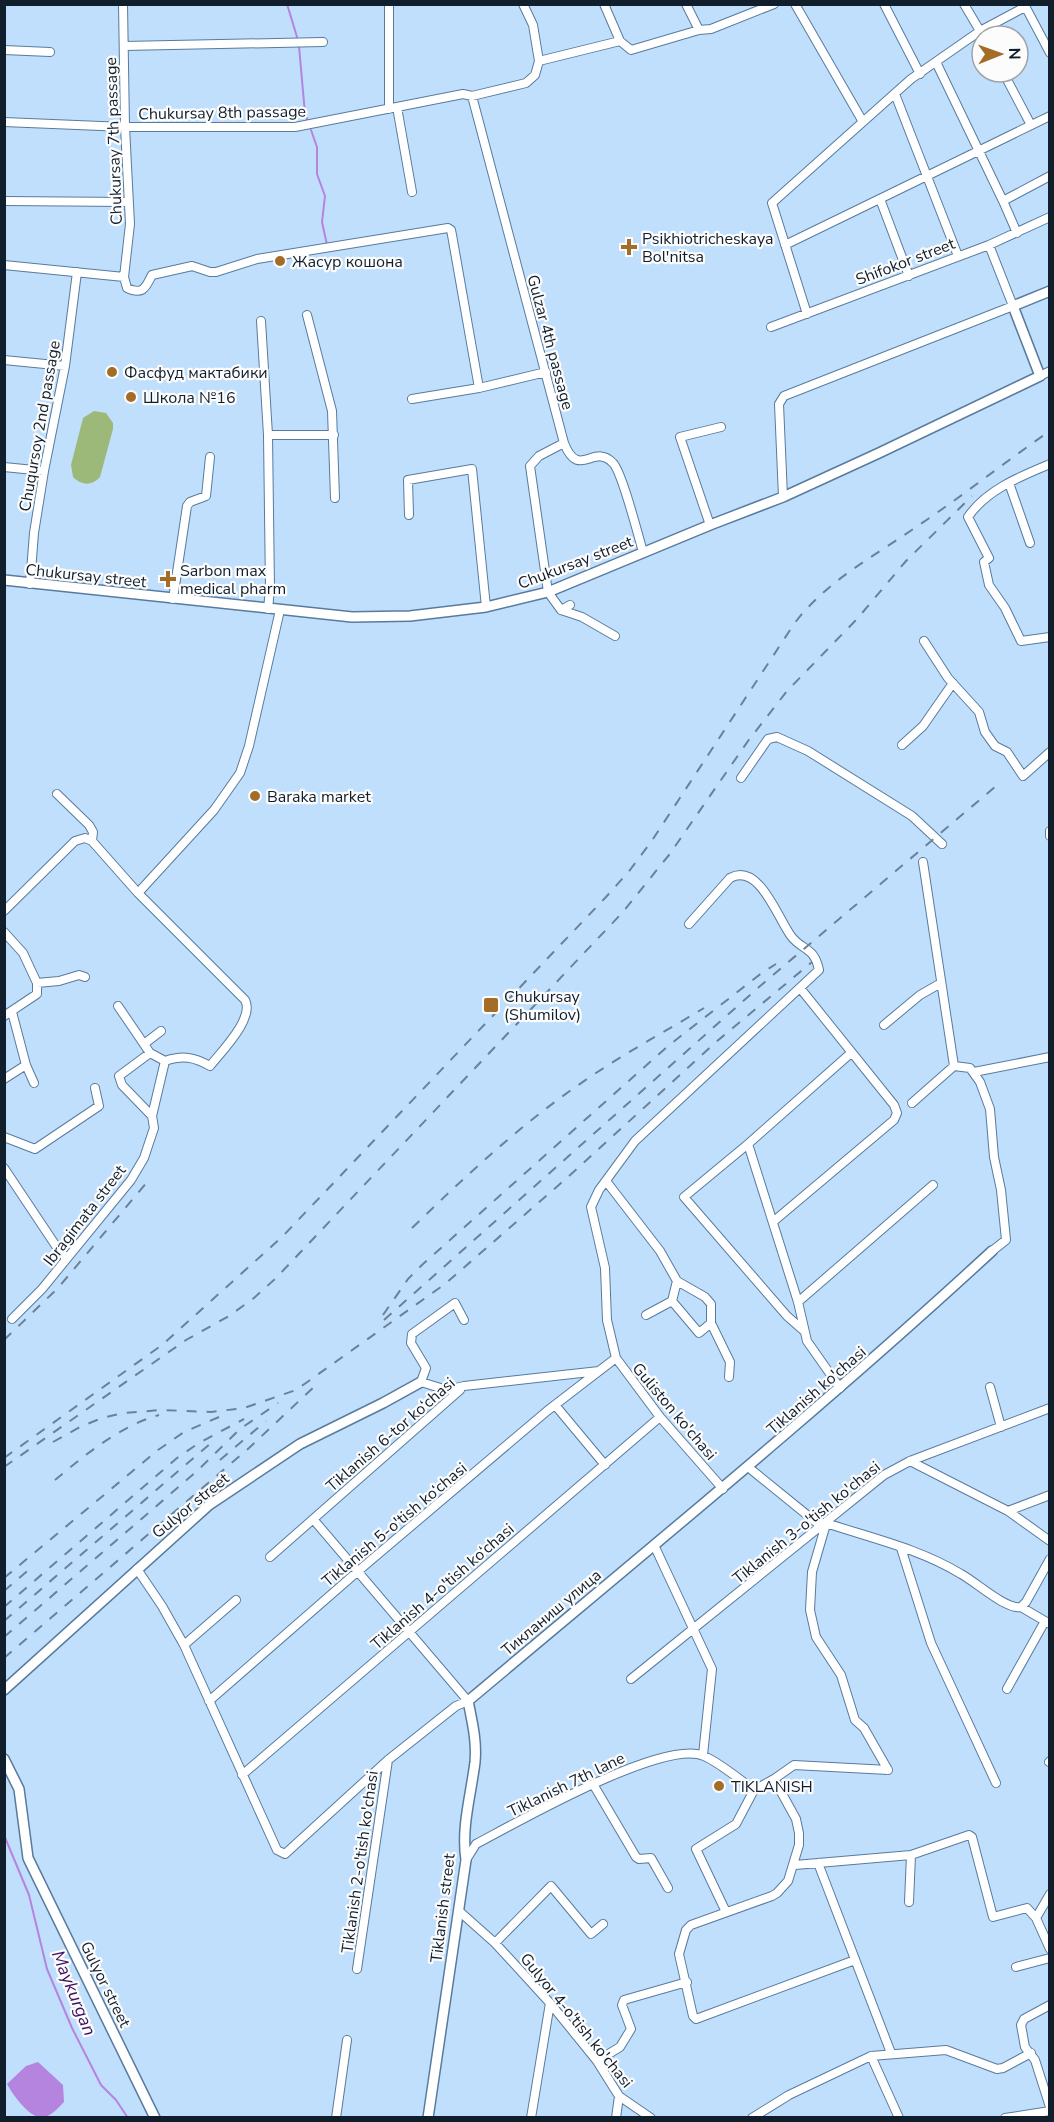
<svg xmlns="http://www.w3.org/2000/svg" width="1054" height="2122" viewBox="0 0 1054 2122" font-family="'Nunito Sans',sans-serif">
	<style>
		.green { fill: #9db97a }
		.water { fill: #b584de }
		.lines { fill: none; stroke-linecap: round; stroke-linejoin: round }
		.stream { stroke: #b584de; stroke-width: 2 }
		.minor-casing { stroke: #587b9d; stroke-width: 10 }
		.tertiary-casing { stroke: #587b9d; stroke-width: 12 }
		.minor { stroke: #fff; stroke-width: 8 }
		.tertiary { stroke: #fff; stroke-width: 9 }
		.rail { stroke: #6a8197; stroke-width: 2; stroke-dasharray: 10 10; stroke-linecap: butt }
		.poi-dot { fill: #a36c27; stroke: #fcfcfc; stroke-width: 2 }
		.labels { text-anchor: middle; stroke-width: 4.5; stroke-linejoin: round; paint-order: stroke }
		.street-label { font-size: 16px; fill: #111f2d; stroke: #fcfcfc }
		.poi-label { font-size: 16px; fill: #111f2d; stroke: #fcfcfc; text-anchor: start }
		.water-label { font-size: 18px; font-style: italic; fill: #421061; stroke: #fcfcfc }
	</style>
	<rect width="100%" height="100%" fill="#c0dffd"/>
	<!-- green -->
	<path class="green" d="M94,411L106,413L113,423V429L100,477C92,486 82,486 73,477L71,465L83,418Z"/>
	<!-- water -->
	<path class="water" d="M38,2062L63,2085L64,2102C59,2107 52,2115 45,2117C31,2121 13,2095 7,2084L26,2066Z"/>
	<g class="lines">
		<!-- stream -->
		<path class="stream" d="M287,4L297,37
			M299,46L305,114L308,121
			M311,130L317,147V174L325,196L322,222L327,245
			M4,1835L29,1895L47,1969L72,2028L101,2085L116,2100L128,2118"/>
		<!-- minor casing -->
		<g class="minor-casing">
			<path id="minor" d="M123,4L125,127L130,224L124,277L127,288C144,296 146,286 152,275L192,266L210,272H216L257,259L448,228L451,230L452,235L479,388
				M389,4V109
				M523,4L533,25L539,61
				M604,4L620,41
				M686,4L699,30
				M795,4L863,122
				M884,4L920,74
				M964,4L983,36
				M1024,4L1050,53
				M124,46L323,42
				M4,50L50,52
				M936,62L1003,201
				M1003,72L1031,125
				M895,94L958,256
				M472,96L564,443C579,481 594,442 613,463C622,472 638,535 643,552
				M397,107L412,192
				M4,122L125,127H295L463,94L472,96L526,83L535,75L539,61L620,41L631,50L699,30L711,29L774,4
				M880,199L909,276
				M4,201L128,202
				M1017,233L1003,201L1050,176
				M785,245L1050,116
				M4,265L124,277
				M807,314L772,203L911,79L980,31L1025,7
				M307,315L332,411L335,498
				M261,321L268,435L270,589L268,609
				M771,327L989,245L1050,217
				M4,360L65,366
				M1040,376L1050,371
				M412,399L479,388L546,372
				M268,435H334
				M1050,464C1021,476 986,490 968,517L989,558L984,562L989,585L1005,608L1021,641L1050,637
				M4,467L44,471
				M1009,483L1030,543
				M783,497L779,404L784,396L1013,306L989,245
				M409,515L408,480L472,469L486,607
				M710,525L680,437L721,427
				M30,584L34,533L44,471L65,366L77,272
				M173,599L187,506L190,502L206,496L210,457
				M570,605L561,610L582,617L615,636
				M561,610L548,592L530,466L539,456L564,443
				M924,641L948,678L979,712L985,732L995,746L1007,752L1023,776L1050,752
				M902,745L923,726L953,683
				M741,778L768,739L777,737L808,751L912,816L942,844
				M57,794L89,825L93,832L92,841
				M1050,831V836
				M923,862L954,1066
				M138,893L214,810L240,773L249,746L280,610
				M4,911L75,841L85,838L92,841L138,893L245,1000C255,1018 221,1052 210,1066C194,1057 183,1055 165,1061L152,1116L154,1128L144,1158L131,1180L42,1289L12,1319
				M689,924L730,878C759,862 777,917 791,936C802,951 814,946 819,970L635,1141L599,1190L591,1207L605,1268L607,1320L616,1358L660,1417L723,1489
				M4,932L23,953L37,983L59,981L79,975L85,977
				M118,1006L150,1053L165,1061
				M12,1012L26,1065L34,1083
				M4,1016L37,994V983
				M884,1025L920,995L941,983
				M144,1044L161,1031
				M150,1053L119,1076L122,1085L152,1116
				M974,1072L1050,1057
				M4,1079L26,1065
				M912,1103L954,1066L970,1068L980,1082L990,1109L994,1157L1001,1190L1006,1240L992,1251
				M4,1137L35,1149L99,1106L95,1088
				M748,1144L798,1302L807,1341L840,1388
				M4,1168L58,1249L66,1258
				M606,1181L660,1251L677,1281L705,1297L711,1304V1323L730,1362L729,1377
				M774,1221L894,1120L897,1113L894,1105L800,988
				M672,1301L699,1333L711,1323
				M798,1302L933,1185
				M646,1315L672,1301L677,1281
				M464,1320L455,1303L412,1334L411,1343L426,1368L421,1382L447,1390L464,1386L599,1371L616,1358
				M803,1330L787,1316L684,1197L748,1144L851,1053
				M990,1387L1001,1427
				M555,1405L605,1465
				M910,1461L1008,1511L1050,1495
				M748,1467L817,1523H826C871,1538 920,1549 961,1574C976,1582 1006,1610 1021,1607L1050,1624
				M1008,1511L1050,1541
				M826,1524L812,1572L810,1610L816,1637L841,1675L855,1720L864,1728L888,1770
				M654,1545L712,1669L703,1755
				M901,1548L931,1643L996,1783
				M270,1557L460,1390
				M137,1569L162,1606L184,1645L277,1850L285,1854L388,1760L456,1706L468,1701L313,1519
				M1021,1607L1026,1602L1050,1559
				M184,1645L236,1600
				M631,1679L884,1475L910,1461L1050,1408
				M1007,1689L1045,1621
				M209,1701L357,1572L547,1411L599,1371
				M1049,1762L1050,1761
				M242,1775L660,1417
				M774,1779L796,1819L799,1833V1845L788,1881L777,1893L772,1896L691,1925L686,1930L679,1954L693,2016L696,2019L855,1960
				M593,1784L636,1857L639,1859L651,1858L668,1888
				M466,1860L476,1844C516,1823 664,1738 704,1756C720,1763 739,1779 754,1790L774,1779L794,1765L888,1770
				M818,1863L891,2053
				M795,1865L911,1855L969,1835L972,1837L993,1917L1027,1908L1036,1918
				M1050,1894L1036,1918L1050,1949
				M909,1902L911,1855
				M459,1911L495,1943L550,2003L597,2061L619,2096L651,2118
				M726,1912L696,1849L736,1824L754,1790
				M495,1943L551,1886L591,1934L603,1924
				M1016,1967L1050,1958
				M357,1969L388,1760
				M1050,2005L1024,2019L1021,2025L1025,2047L1035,2060L1050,2107
				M871,2056L899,2118
				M597,2061L620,2047L631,2029L622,2005L624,2000L687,1982
				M336,2118L347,2040
				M531,2118L550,2003
				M616,2118L619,2096
				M752,2118L789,2095L871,2056L946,2050L997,2069L1003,2068L1031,2053
				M1005,2118L1050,2111"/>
		</g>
		<!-- tertiary casing -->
		<g class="tertiary-casing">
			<path id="tertiary" d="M4,580L352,617L410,616L486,607L548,592L710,525L783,497L879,453L1040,376L1013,306L1050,291
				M4,1690L209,1505L300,1444L383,1403L421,1382
				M4,1759L19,1789L28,1858L155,2118
				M428,2118L466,1860C461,1827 471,1795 475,1762C477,1741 472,1721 468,1701C644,1553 823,1407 992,1251"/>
		</g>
		<!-- minor -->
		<use href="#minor" class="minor"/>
		<!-- tertiary -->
		<use href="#tertiary" class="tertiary"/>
		<!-- rail -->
		<path class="rail" d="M412,1228C470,1172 523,1122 590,1077C627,1052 666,1031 704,1008
			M383,1315L408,1279L423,1264L668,1046L763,972L776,964
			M384,1320L759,987L996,786
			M4,1340L58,1288L148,1181
			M53,1442L80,1427L102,1418L123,1413L161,1410L211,1412L244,1408L296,1390L445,1284L568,1177L716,1042L812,962
			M4,1458L162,1345L282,1237L606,897L630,870L651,842L794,624C827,580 875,556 919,525C964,495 1006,461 1050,431
			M220,1460L266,1421
			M4,1467L186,1340L229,1316L254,1298L276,1278L622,913L669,855L748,741L787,691L857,619L906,561L972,496
			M55,1480C86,1454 120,1426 159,1415
			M4,1578L158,1450L184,1432L226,1414
			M4,1591L32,1567
			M4,1607L177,1458L199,1443L244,1419
			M4,1621L211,1443
			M4,1637L196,1472L240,1429L278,1403
			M4,1658L249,1448L316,1385"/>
	</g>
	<!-- markers -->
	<g class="poi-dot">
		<path d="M626 238h6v6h6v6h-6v6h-6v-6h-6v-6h6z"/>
		<circle cx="280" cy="261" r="6"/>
		<circle cx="112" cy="372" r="6"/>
		<circle cx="131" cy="397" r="6"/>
		<path d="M165 570h6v6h6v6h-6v6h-6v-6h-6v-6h6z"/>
		<circle cx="255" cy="796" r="6"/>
		<rect x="483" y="997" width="16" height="16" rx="3"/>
		<circle cx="719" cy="1786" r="6"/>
	</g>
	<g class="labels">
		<!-- street labels -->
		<g class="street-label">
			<text transform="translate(222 112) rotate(-1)" y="6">Chukursay 8th passage</text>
			<text transform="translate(113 141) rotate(-92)" y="6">Chukursay 7th passage</text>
			<text transform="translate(905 261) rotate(-21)" y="6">Shifokor street</text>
			<text transform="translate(551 342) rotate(75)" y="6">Gulzar 4th passage</text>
			<text transform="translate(39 426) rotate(-80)" y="6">Chuqursoy 2nd passage</text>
			<text transform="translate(575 562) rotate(-21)" y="6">Chukursay street</text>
			<text transform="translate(86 575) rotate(6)" y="6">Chukursay street</text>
			<text transform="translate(84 1215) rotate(-52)" y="6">Ibragimаta street</text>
			<text transform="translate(816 1390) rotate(-41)" y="6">Tiklanish ko'chasi</text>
			<text transform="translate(675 1411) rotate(50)" y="6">Guliston ko'chasi</text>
			<text transform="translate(390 1434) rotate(-41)" y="6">Tiklanish 6-tor ko‘chasi</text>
			<text transform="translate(190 1505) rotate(-39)" y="6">Gulyor street</text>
			<text transform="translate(806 1522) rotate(-39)" y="6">Tiklanish 3-o'tish ko'chasi</text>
			<text transform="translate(394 1524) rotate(-40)" y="6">Tiklanish 5-o'tish ko‘chasi</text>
			<text transform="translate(442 1586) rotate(-41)" y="6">Tiklanish 4-o'tish ko‘chasi</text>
			<text transform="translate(551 1612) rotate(-40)" y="6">Тикланиш улица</text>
			<text transform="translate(566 1784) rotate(-26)" y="6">Tiklanish 7th lane</text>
			<text transform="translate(359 1862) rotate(-82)" y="6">Tiklanish 2-o'tish ko'chasi</text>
			<text transform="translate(442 1908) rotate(-83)" y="6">Tiklanish street</text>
			<text transform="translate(106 1984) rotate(64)" y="6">Gulyor street</text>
			<text transform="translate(577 2020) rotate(51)" y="6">Gulyor 4-o'tish ko'chasi</text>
		</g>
		<!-- poi labels -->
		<g class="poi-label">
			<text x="642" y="244">Psikhiotricheskaya<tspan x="642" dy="18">Bol'nitsa</tspan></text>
			<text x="292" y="267">Жасур кошона</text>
			<text x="124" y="378">Фасфуд мактабики</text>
			<text x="143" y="403">Школа №16</text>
			<text x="180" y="576">Sarbon max<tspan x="180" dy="18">medical pharm</tspan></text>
			<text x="267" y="802">Baraka market</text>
			<text x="504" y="1002">Chukursay<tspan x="504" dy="18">(Shumilov)</tspan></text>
			<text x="731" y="1792">TIKLANISH</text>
		</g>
		<!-- water labels -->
		<g class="water-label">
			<text transform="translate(74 1993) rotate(68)" y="6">Maykurgan</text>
		</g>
	</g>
	<!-- border -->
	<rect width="1054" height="2122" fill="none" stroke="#111f2d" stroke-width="12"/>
	<!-- north arrow -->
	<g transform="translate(1000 54) rotate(89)"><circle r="28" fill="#fcfcfc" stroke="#9ea4a9" stroke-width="1.5"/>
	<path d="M0-4.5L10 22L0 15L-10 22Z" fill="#a36c27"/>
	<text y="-9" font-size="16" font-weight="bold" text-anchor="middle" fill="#111f2d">N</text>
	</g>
</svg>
